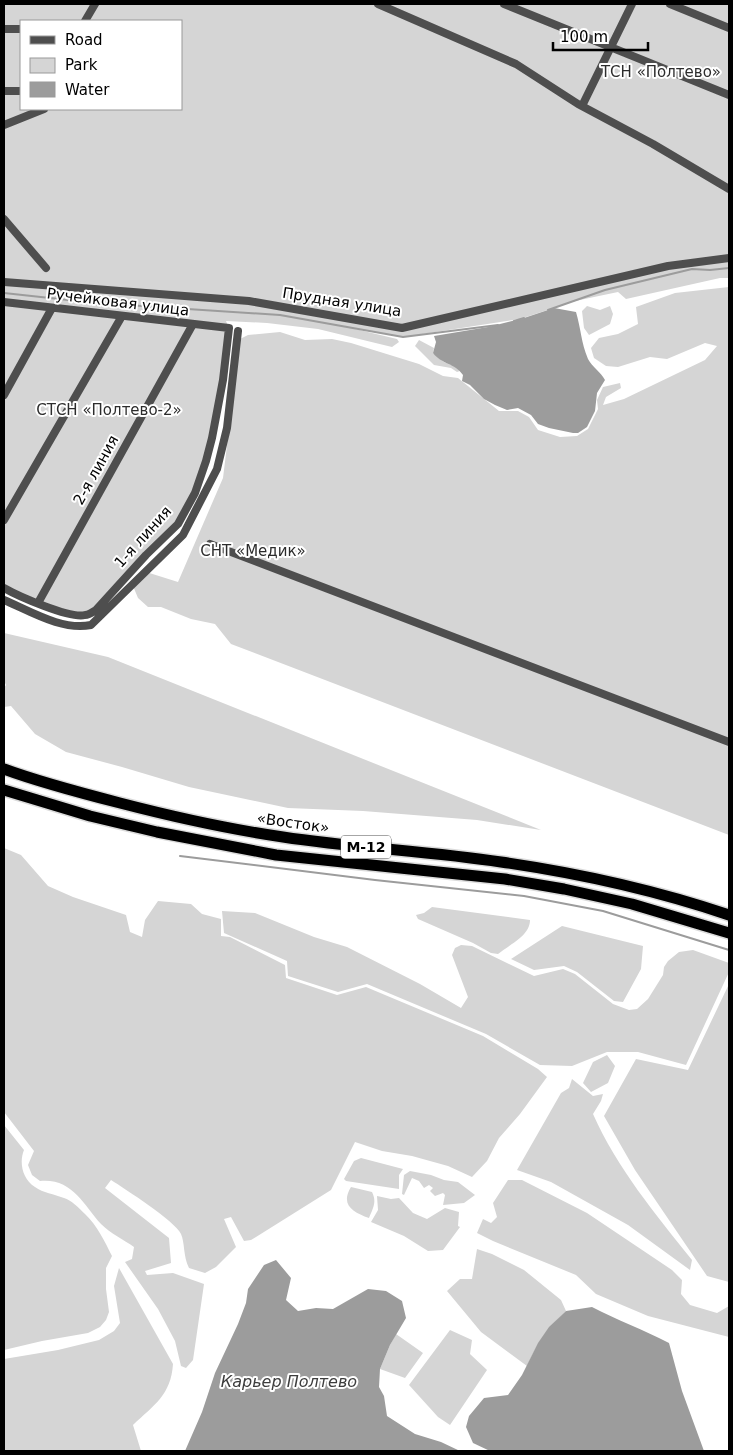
<svg xmlns="http://www.w3.org/2000/svg" width="733" height="1455" viewBox="0 0 733 1455" font-family="'DejaVu Sans',sans-serif">
	<style>
		.green { fill: #d5d5d5; fill-rule: evenodd }
		.water { fill: #9c9c9c }
		.lines { fill: none; stroke-linecap: round; stroke-linejoin: round }
		.stream { stroke: #9c9c9c; stroke-width: 2 }
		.highway-casing { stroke: #dbdbdb; stroke-width: 14 }
		.minor { stroke: #4e4e4e; stroke-width: 8 }
		.highway { stroke: #000; stroke-width: 11 }
		.labels { text-anchor: middle; stroke-width: 4; stroke-linejoin: round; paint-order: stroke }
		.shield { fill: #fff; stroke: #4c4c4c; stroke-width: 1 }
		.shield-label { font-size: 14px; font-weight: bold; fill: #000 }
		.park-label { font-size: 15px; fill: #2c2c2c; stroke: #fff }
		.street-label { font-size: 15px; fill: #000; stroke: #fff }
		.water-label { font-size: 16px; font-style: italic; fill: #3d3d3d; stroke: #fff }
	</style>
	<rect width="100%" height="100%" fill="#fff"/>
	<!-- green -->
	<path class="green" d="M4,4H729V278H720L626,299L618,292L575,301L520,319L403,337L351,328L397,339L399,342L392,347L318,329L267,323L226,321L229,328L206,461L178,524L96,610L72,616L4,588ZM21,21H181V109H21Z
		M729,287V835L231,644L215,624L191,619L161,607H148L138,598L133,586L143,571L178,582L223,478L240,339L248,335L280,332L305,340L332,339L351,343L419,364L443,376L458,378L499,411H518L529,417L538,430L560,437L577,436L588,429L598,409L597,400L603,387L620,383L621,388L606,397L603,405L624,399L705,360L717,346L705,343L667,359L650,357L618,367L606,366L594,358L591,348L599,338L618,334L638,324L636,307L675,293Z
		M587,306L600,310L610,306L613,314L610,324L589,335L584,328L582,311Z
		M419,340L434,348L433,353L444,362L457,367L460,371L457,372L451,368L434,365L415,346Z
		M4,633L108,657L541,830L477,820L363,811L288,808L189,787L122,767L66,752L35,734L11,706L4,707V688L6,685L4,681Z
		M4,848L21,855L48,886L73,897L126,915L130,932L142,937L145,920L158,901L191,904L202,914L221,919V936L230,937L285,965L286,978L337,995L366,987L483,1036L538,1069L547,1077L520,1114L499,1138L487,1161L472,1177L448,1166L412,1156L382,1151L355,1142L331,1190L251,1240L244,1241L231,1217L224,1219L236,1247L216,1267L205,1273L189,1268C183,1256 185,1243 181,1234C175,1221 125,1189 111,1180L105,1188L169,1238L171,1263L145,1271L147,1275L173,1273L204,1284L193,1360L186,1368L181,1366L175,1341L158,1309L125,1262L132,1259L134,1247C124,1240 110,1233 101,1224C83,1204 72,1178 40,1181L32,1175L28,1165L34,1151L4,1112Z
		M432,907L530,920C530,936 510,944 498,954L491,953L473,943L418,919L416,915L424,913Z
		M222,911L255,913L314,937L347,947L420,984L461,1008L468,997L452,955L455,948L461,945L472,946L534,976L563,969L575,974L613,1004L629,1010L637,1009L648,999L663,975L664,967L668,961L679,952L693,950L729,963V972L686,1065L638,1052H607L572,1066L540,1065L486,1034L367,984L338,992L288,976L287,961L224,933Z
		M562,926L643,946L641,969L623,1002L614,1001L577,972L564,966L534,970L511,959Z
		M729,984V1282L707,1276L635,1170L604,1116L636,1059L688,1070Z
		M607,1055L615,1066L608,1083L591,1092L583,1083L593,1062Z
		M572,1079L593,1096L603,1094L601,1101L593,1114C617,1168 656,1215 692,1260L690,1270L628,1225L551,1182L517,1170L561,1093L569,1088Z
		M4,1125L24,1150C19,1162 22,1179 35,1187C43,1193 54,1194 64,1198C71,1200 79,1208 85,1214C97,1225 105,1242 112,1256L106,1268V1289L109,1312L106,1320L100,1327L88,1333L42,1341L4,1350Z
		M361,1158L403,1169L399,1175V1189L346,1181L344,1179L354,1161Z
		M410,1171L431,1175L444,1180L458,1182L475,1195L464,1203L443,1205L445,1195L443,1193L435,1196L430,1191L433,1188L429,1185L424,1188L419,1181L412,1178L404,1195L402,1194L404,1175Z
		M508,1180H522L587,1213L672,1270L682,1280L681,1294L690,1305L717,1313L729,1306V1337L648,1316L596,1294L576,1275L493,1241L477,1233L483,1219L491,1223L497,1217L493,1203Z
		M351,1187L372,1192C377,1202 373,1208 369,1218C353,1212 340,1205 351,1187Z
		M377,1196L391,1199L399,1198L413,1213L427,1219L445,1208L459,1212L458,1226L460,1227L443,1250L428,1251L404,1236L371,1222L378,1210Z
		M477,1249L492,1254L524,1270L561,1300L566,1311C545,1331 539,1341 527,1366L481,1332L447,1291L460,1279H472Z
		M119,1268L173,1364C171,1395 154,1405 133,1425L141,1451H4V1359L58,1350L99,1340L114,1331L120,1323L114,1286Z
		M450,1330L472,1340L470,1354L487,1370L450,1425L438,1417L409,1385Z
		M396,1334L423,1353L405,1378L380,1369L390,1345Z"/>
	<!-- water -->
	<path class="water" d="M554,308L576,312C581,329 581,342 588,359C592,367 601,372 605,380L597,393L595,411L587,427L578,433H573L549,428L538,424L531,415L518,408L507,410L495,405L484,399L470,385L462,381L463,375C455,363 441,364 433,353L436,342L434,336L488,327L524,318Z
		M276,1260L291,1278L286,1300L298,1311L316,1308L333,1309L368,1289L386,1291L402,1301L406,1318L390,1345L380,1369L379,1387L384,1396L387,1416L415,1434L441,1442L460,1451H185L202,1412L215,1373L238,1324L246,1303L248,1289L264,1265Z
		M592,1307C617,1320 644,1330 669,1343L682,1391L704,1451H490L473,1443L466,1427L469,1416L484,1398L508,1395L522,1375L538,1343L549,1327L566,1311Z"/>
	<g class="lines">
		<!-- stream -->
		<path class="stream" d="M4,293L96,303L280,315L403,337L498,325
			M548,310L605,290L692,269L710,270L729,268
			M514,321L524,318
			M180,856L375,880L524,896L603,911L729,950"/>
		<!-- highway casing -->
		<g class="highway-casing">
			<path id="highway" d="M4,769C42,783 81,793 120,803C174,817 228,829 283,837C355,848 429,851 501,862C578,873 655,890 729,915
				M4,790L90,816L157,832L276,855L505,879L564,889L632,904L729,933"/>
		</g>
		<!-- minor -->
		<path class="minor" d="M378,4L516,64L578,104L653,144L729,189
			M504,4L729,95
			M670,4L729,28
			M85,21L95,4
			M4,29H21
			M4,91H21
			M582,106L632,4
			M4,125L44,109
			M4,219L46,268
			M4,282L249,301L402,328L668,266L729,258
			M4,302L229,328L223,380L212,438L206,461L195,493L178,524L146,555L96,610C93,612 89,615 85,615C70,619 18,596 4,588
			M4,395L52,308
			M4,520L122,316
			M210,544L729,742
			M4,600C30,611 62,631 91,625L183,535L217,469L227,428L238,331
			M38,603L193,324"/>
		<!-- highway -->
		<use href="#highway" class="highway"/>
	</g>
	<g class="labels">
		<!-- shield labels -->
		<rect class="shield" x="341" y="835.5" width="50" height="23" rx="4"/>
		<g class="shield-label">
			<text x="366" y="852">М-12</text>
		</g>
		<!-- park labels -->
		<g class="park-label">
			<text x="661" y="77">ТСН «Полтево»</text>
			<text x="109" y="415">СТСН «Полтево-2»</text>
			<text x="253" y="556">СНТ «Медик»</text>
		</g>
		<!-- street labels -->
		<g class="street-label">
			<text transform="translate(118 302) rotate(7)" y="5">Ручейковая улица</text>
			<text transform="translate(342 302) rotate(9)" y="5">Прудная улица</text>
			<text transform="translate(96 470) rotate(-61)" y="5">2-я линия</text>
			<text transform="translate(143 537) rotate(-48)" y="5">1-я линия</text>
			<text transform="translate(293 823) rotate(8)" y="5">«Восток»</text>
		</g>
		<!-- water labels -->
		<g class="water-label">
			<text x="289" y="1387">Карьер Полтево</text>
		</g>
	</g>
	<!-- border -->
	<rect width="733" height="1455" fill="none" stroke="#000000" stroke-width="10"/>
	<!-- legend -->
	<rect x="20" y="20" width="162" height="90" fill="#ffffff" stroke="#999999"/>
	<rect x="30" y="36" width="25" height="8" fill="#4e4e4e" stroke="#999999"/>
	<text x="65" y="45" font-size="15" fill="#000000">Road</text>
	<rect x="30" y="58" width="25" height="15" fill="#d5d5d5" stroke="#999999"/>
	<text x="65" y="70" font-size="15" fill="#000000">Park</text>
	<rect x="30" y="82" width="25" height="15" fill="#9c9c9c" stroke="#999999"/>
	<text x="65" y="95" font-size="15" fill="#000000">Water</text>
	<!-- scale -->
	<path d="M553 42v8h95v-8" fill="none" stroke="#000000" stroke-width="2.5"/>
	<text x="560" y="42" font-size="15" fill="#000000" stroke="#ffffff" stroke-width="4" paint-order="stroke">100 m</text>
</svg>
